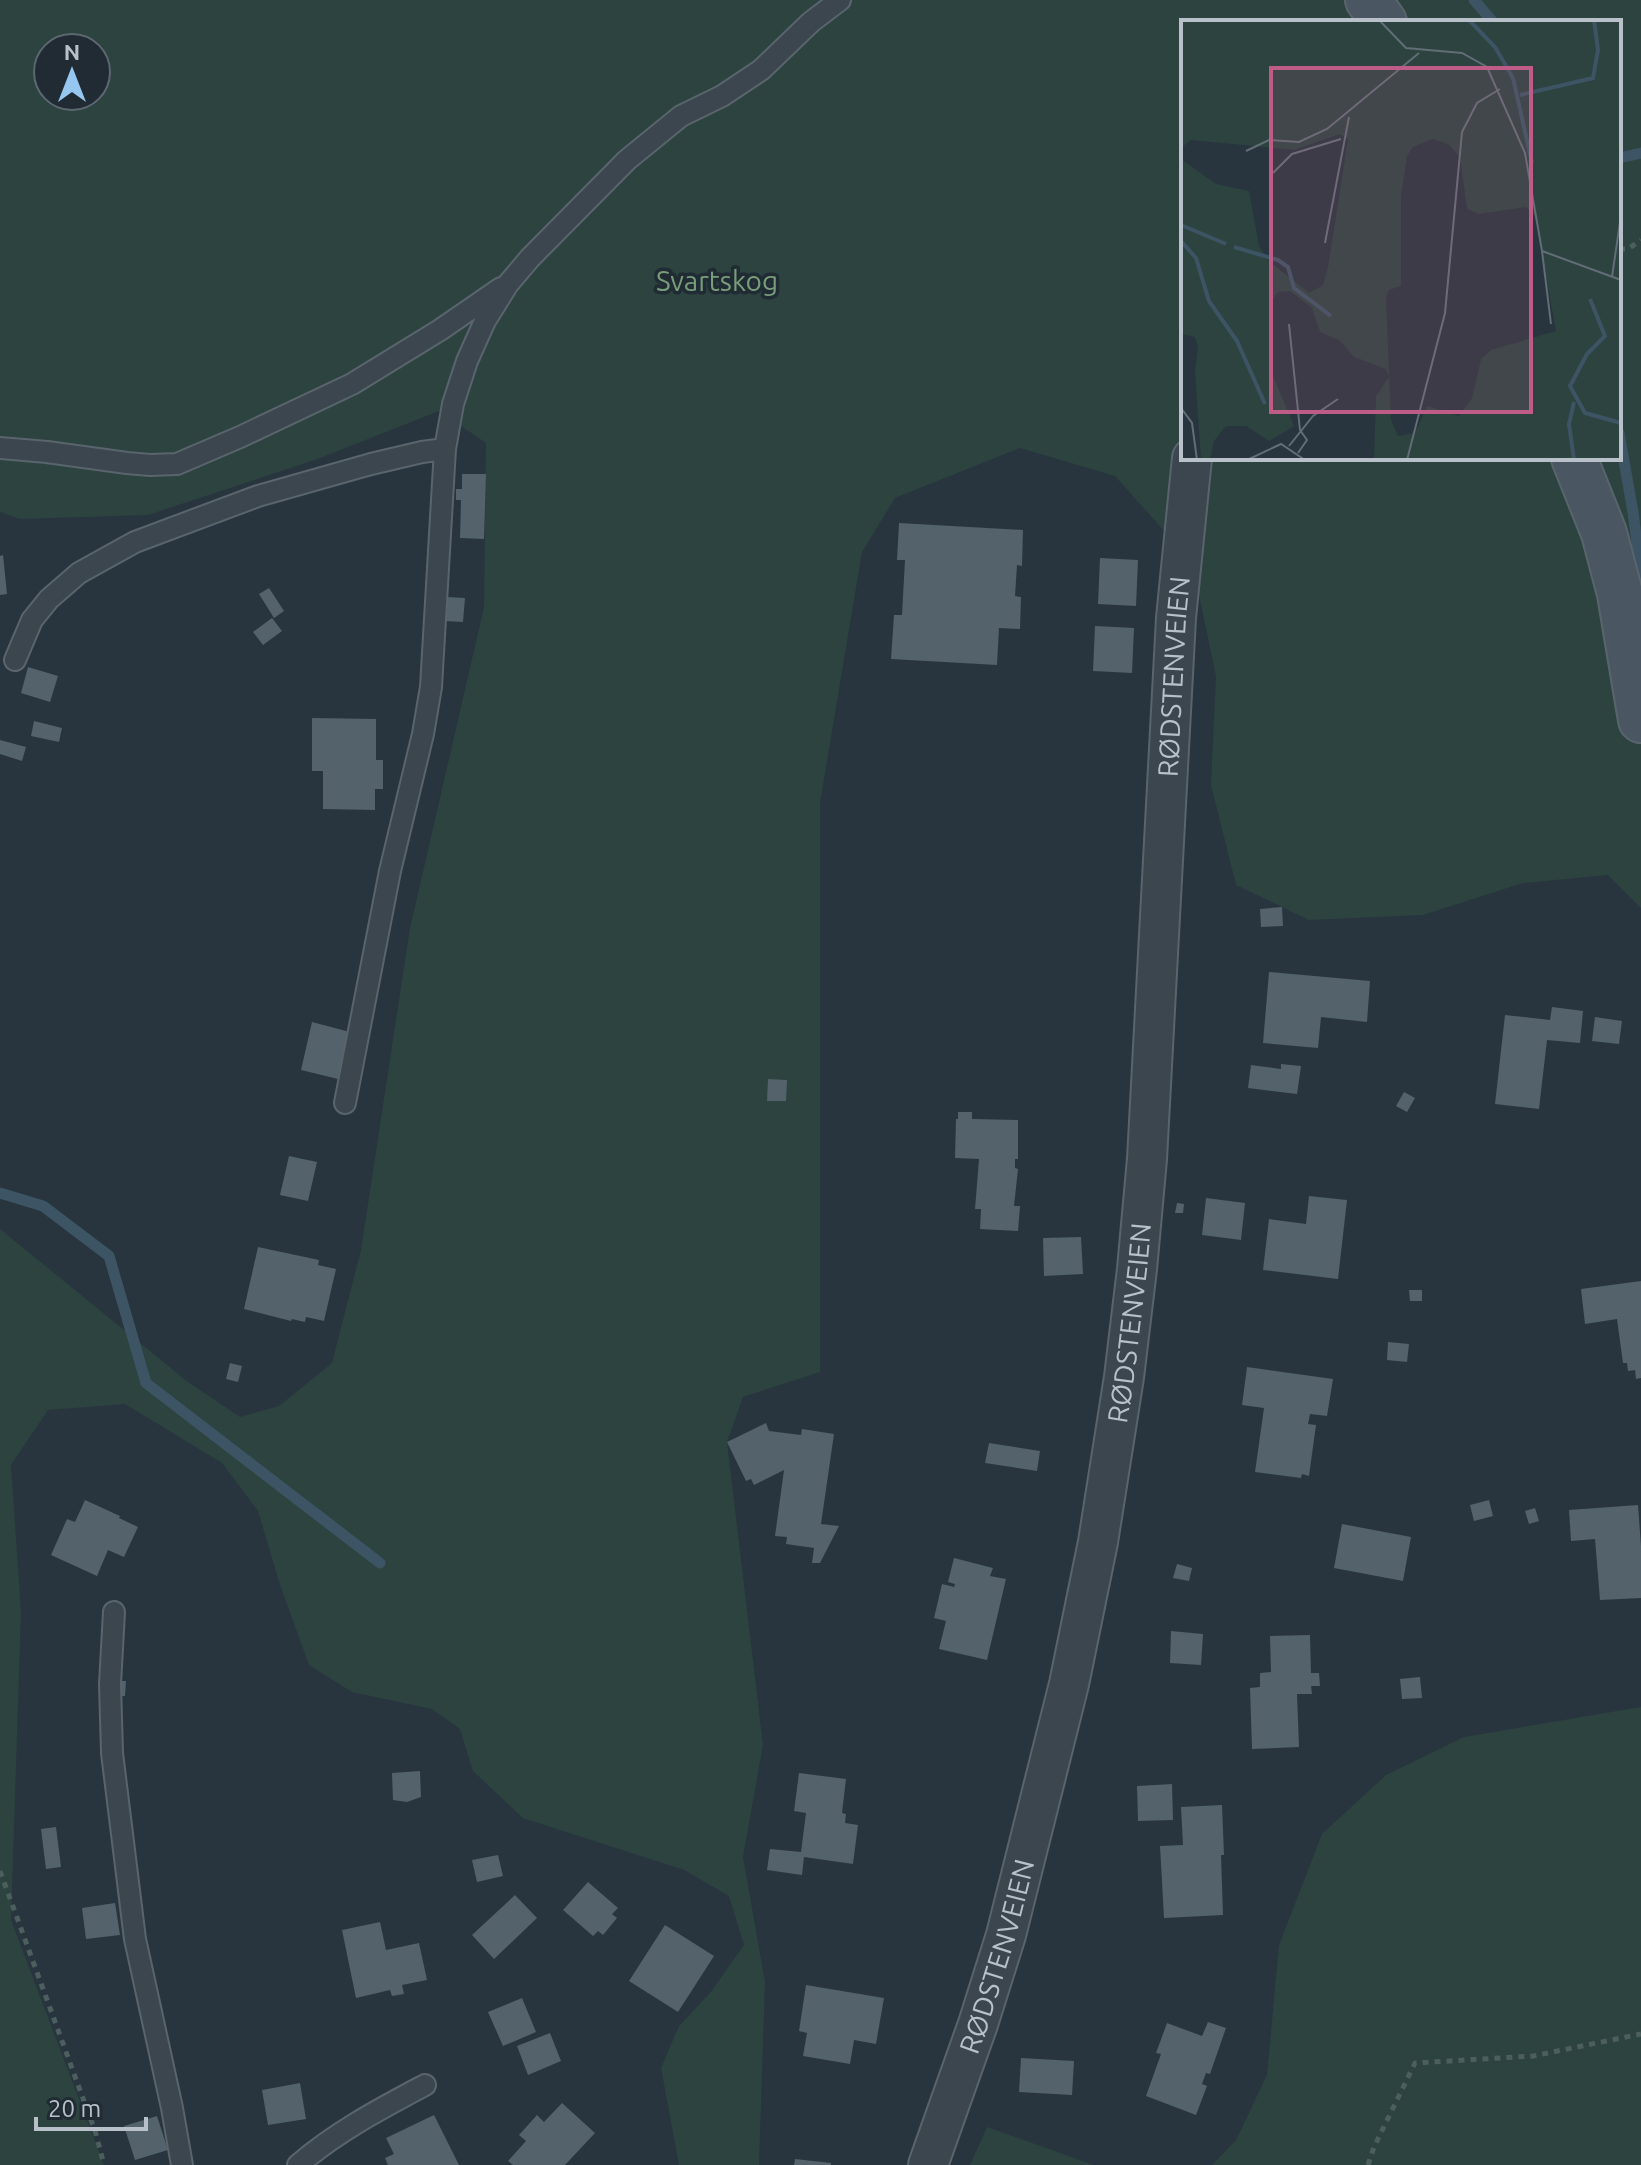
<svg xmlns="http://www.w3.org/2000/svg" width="1641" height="2165" viewBox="0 0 1641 2165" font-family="Ubuntu,sans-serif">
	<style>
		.green { fill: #2c4340; fill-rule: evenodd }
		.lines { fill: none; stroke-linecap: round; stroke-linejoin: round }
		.stream { stroke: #3d5464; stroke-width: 11 }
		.building { fill: #53626b }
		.service-casing { stroke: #59646c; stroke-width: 24 }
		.minor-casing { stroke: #59646c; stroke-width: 42 }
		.secondary-casing { stroke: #59646c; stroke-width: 48 }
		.path { stroke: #4c5f5e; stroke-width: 5; stroke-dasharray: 6 6; stroke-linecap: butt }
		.service { stroke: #3b464e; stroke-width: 20 }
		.minor { stroke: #3b464e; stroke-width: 38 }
		.secondary { stroke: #4a5661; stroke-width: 44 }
		.labels { text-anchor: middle; stroke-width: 7; stroke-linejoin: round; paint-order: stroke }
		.park-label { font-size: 28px; fill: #789d7a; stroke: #202b34 }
		.street-label { font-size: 28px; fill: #b8c1c9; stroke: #202b34 }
		.inset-river { fill: none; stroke: #3d5464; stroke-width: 4 }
		.inset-road { fill: none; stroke: #626d76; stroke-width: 2 }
		.view { fill: #be5c87; fill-opacity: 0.15; stroke: #be5c87; stroke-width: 4 }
		.inset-edge { fill: none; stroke: #b8c1c9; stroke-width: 4 }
	</style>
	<rect width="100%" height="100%" fill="#28353e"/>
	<!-- green -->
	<path class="green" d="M0,0H1641V908L1608,875L1523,883L1423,915L1309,920L1236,885L1211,785L1216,676L1192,562L1115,476L1020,448L895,498L862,552L820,803V1372L743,1397L727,1442L763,1745L743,1857L765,1982L759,2165H679L661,2068L679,2026L710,1993L744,1945L729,1896L684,1870L523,1818L473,1771L460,1729L432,1709L352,1692L309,1665L279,1582L258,1511L222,1463L125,1404L48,1410L11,1465L21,1611L11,1920L104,2165H0V1229L188,1382L240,1417L279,1406L332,1363L361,1250L410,928L484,607L486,443L439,411L315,460L148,515L20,519L0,512ZM1183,22H1619V458H1183ZM48,48H96V96H48Z
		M1641,1707V2165H1212L1236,2140L1267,2075L1279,1945L1322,1834L1386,1775L1464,1737Z
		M987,2127L1094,2165H970Z"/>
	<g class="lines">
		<!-- stream -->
		<path class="stream" d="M1474,0L1493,22
			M1619,158L1641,153
			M1619,433L1633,512L1641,575
			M0,1193L43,1206L109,1256L146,1383L380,1563"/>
	</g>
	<!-- building -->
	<path class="building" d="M462,474H486L484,539L460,538L461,500H456V489H462Z
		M899,523L1023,530L1022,566L1017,565L1015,596L1021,597L1020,629L999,628L997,665L891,659L894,615H902L905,560H897Z
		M3,555L7,594L0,595V556Z
		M1100,558L1138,560L1136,606L1098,604Z
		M269,588L284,611L274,618L259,594Z
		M447,597L465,598L463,622L445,621Z
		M272,618L282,631L263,645L253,632Z
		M1095,626L1134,628L1132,673L1093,671Z
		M28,667L58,676L50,702L21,693Z
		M312,718L376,719V760H383V789H375V810L323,809V771H312Z
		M34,721L62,728L59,742L31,736Z
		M0,740L26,747L22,761L0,754Z
		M1282,907L1283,926L1261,927L1260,909Z
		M1269,972L1370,981L1367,1022L1321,1017L1318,1048L1263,1043Z
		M1552,1007L1583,1011L1580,1043L1547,1040L1539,1109L1495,1104L1505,1015L1550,1020Z
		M1595,1017L1622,1021L1619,1044L1592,1041Z
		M312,1022L350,1032L338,1079L301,1070Z
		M1281,1064L1301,1066L1297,1094L1248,1088L1251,1065L1281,1069Z
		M768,1079L787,1080L786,1101H767Z
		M1404,1092L1415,1098L1407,1112L1396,1106Z
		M958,1112H972V1119L1018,1120V1159H1015V1168L1018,1169L1014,1206H1020L1018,1231L980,1229L981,1209H975L979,1159L955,1158L956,1119H958Z
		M289,1156L317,1162L308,1201L280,1195Z
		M1309,1196L1347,1200L1338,1279L1263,1270L1269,1219L1306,1224Z
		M1206,1198L1245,1203L1241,1240L1202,1235Z
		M1177,1203L1184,1204L1183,1213H1175Z
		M1081,1237L1083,1274L1044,1276L1043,1238Z
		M258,1247L319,1260L318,1265L336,1269L324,1321L306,1317L305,1322L292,1319L291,1321L244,1309Z
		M1641,1281V1378L1636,1379L1635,1370L1628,1371L1627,1363H1623L1617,1319L1585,1324L1581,1289Z
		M1409,1290H1422V1301H1410Z
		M1388,1342L1409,1344L1407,1362L1387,1360Z
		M230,1363L242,1366L238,1382L226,1379Z
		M1247,1367L1333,1379L1327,1416L1310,1414L1308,1424L1316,1425L1309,1476L1302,1474L1301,1478L1255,1472L1264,1408L1242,1405Z
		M766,1423L769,1431L801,1435L802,1429L834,1434L821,1524L839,1526L820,1563H812L814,1548L786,1544L787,1537L775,1536L784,1470L754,1485L751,1479L746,1481L727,1442Z
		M989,1443L1040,1451L1037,1471L985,1463Z
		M85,1500L120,1516L119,1518L138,1527L124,1557L108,1550L97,1576L51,1555L67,1519L75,1522Z
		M1489,1500L1493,1516L1474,1521L1470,1505Z
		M1638,1505L1641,1546V1598L1600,1600L1595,1539L1571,1541L1569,1510Z
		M1535,1508L1539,1521L1529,1524L1525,1511Z
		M1342,1524L1411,1537L1403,1581L1334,1568Z
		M954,1558L993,1568L990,1576L1006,1579L987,1660L939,1649L946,1621L934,1618L942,1584L954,1587L955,1584L948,1582Z
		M1177,1564L1192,1568L1189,1581L1173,1578Z
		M1171,1631L1203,1634L1201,1665L1170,1663Z
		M1310,1635L1311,1673H1319L1320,1686H1311L1312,1694H1297L1299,1747L1252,1749L1250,1688L1260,1687V1673L1271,1672L1270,1636Z
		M1420,1677L1422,1698L1402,1699L1400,1679Z
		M116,1681H126L125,1696H116Z
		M420,1771L421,1797L407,1802L393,1800L392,1773Z
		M799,1773L846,1779L842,1813L846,1814L845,1823L858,1825L853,1864L804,1857L802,1875L767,1870L770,1849L801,1852L806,1813L794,1811Z
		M1172,1784L1173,1820L1138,1821L1137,1786Z
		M1222,1805L1224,1855H1221L1223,1915L1164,1918L1160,1846L1183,1845L1181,1807Z
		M56,1827L61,1867L46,1869L41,1829Z
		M498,1855L503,1876L477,1882L472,1860Z
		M588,1882L618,1908L612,1914L617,1918L603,1935L598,1931L593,1936L563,1910Z
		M515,1895L537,1918L494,1959L472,1935Z
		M115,1903L120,1935L86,1939L82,1908Z
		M380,1922L386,1950L419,1943L427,1980L402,1985L404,1994L392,1996L390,1990L356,1998L342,1930Z
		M665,1925L714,1956L678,2012L629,1981Z
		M806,1985L884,1998L876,2044L854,2040L850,2064L803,2056L807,2033L799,2031Z
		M522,1998L536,2032L503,2046L488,2012Z
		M1208,2022L1226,2028L1210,2074L1206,2073L1202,2084L1207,2086L1196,2115L1146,2096L1161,2054L1156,2053L1167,2023L1202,2036Z
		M550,2033L561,2061L528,2075L517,2046Z
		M1021,2058L1074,2061L1072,2095L1019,2092Z
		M300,2083L306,2119L268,2125L262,2090Z
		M562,2103L595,2133L565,2165H513L508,2161L526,2141L519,2135L537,2115L544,2122Z
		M434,2115L459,2165H388L385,2158L394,2154L386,2138Z
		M157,2116L168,2150L135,2160L124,2126Z
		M795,2159L831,2163V2165H794Z"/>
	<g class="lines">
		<!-- service casing -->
		<g class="service-casing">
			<path id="service" d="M0,448L47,452L127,463L150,465L177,464L240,437L352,384L440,330L501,288
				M15,660L32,620L49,599L79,573L135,542L258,496L371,464L422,452L445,449
				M345,1103L390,871L423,734L431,687L445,449L453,404L467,361L485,321L508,284L530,258L627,160L681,116L722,96L761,70L811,22L840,0
				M114,1612L110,1684L112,1753L135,1939L172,2108L182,2165
				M298,2165C336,2132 380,2109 425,2085"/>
		</g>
		<!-- minor casing -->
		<g class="minor-casing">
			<g id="minor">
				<path id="s1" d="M928,2165L978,2024L1006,1935L1069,1684L1098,1542L1124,1377L1137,1269L1147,1159L1176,618L1192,458"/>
			</g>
		</g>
		<!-- secondary casing -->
		<g class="secondary-casing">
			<path id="secondary" d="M1368,0L1384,22
				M1574,458L1604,533L1620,594L1641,720"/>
		</g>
		<!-- path -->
		<path class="path" d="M1619,249H1628L1641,240
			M0,1871L96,2134L104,2165
			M1368,2165L1374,2147L1415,2063L1533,2056L1641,2034"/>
		<!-- service -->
		<use href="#service" class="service"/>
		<!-- minor -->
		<use href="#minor" class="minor"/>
		<!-- secondary -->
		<use href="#secondary" class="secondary"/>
	</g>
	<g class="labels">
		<!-- park labels -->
		<g class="park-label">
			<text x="717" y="291">Svartskog</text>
		</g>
		<!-- street labels -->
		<g class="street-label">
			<text dy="10" stroke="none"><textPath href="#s1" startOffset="1516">RØDSTENVEIEN</textPath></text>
			<text dy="10" stroke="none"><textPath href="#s1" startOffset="868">RØDSTENVEIEN</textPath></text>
			<text dy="10" stroke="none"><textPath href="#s1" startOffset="220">RØDSTENVEIEN</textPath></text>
		</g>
	</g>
	<!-- overview -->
	<g transform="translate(1181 20)">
		<rect width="440" height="440" fill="#28353e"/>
		<path d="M0,0H440V440H193L195,376L208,357L205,349L173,337L158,320L139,312L131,288L109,271L97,272L91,281V353L113,406L88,421L65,406H45L33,421L29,440H20L14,352L17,327L14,317L0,314V139L35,164L68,171L78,226L89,242L128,273L142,265L147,247L167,119L159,114L113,130L10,120L0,128ZM252,119L267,124L279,137L286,189L298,194L345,187L354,196L375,311L310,330L300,339L291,378L278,396L246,386L234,413L217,416L210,400L205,277L208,270L220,266V176L226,136L232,127Z" fill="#2c4340" fill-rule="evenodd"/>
		<path class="inset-river" d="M288,0L314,27L332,58L351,143M339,75L412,58L417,30L413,0M0,205L45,224M0,221L15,238L28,281L56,321L84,384M53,227L97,240L107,247L113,268L150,296M409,279L424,316L406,334L389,366L404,393L440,403M393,440L388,404L393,382"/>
		<path class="inset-road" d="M198,0L225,28L281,33L306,47L344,133L361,231L440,260M65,131L88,120L118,122L146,109L238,33M92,153L111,134L160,119M144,223L168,97M361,231L370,304M431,257L439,202M108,304L119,410L126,420L117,433M0,388L11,403L16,440M108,426L132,396L157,379M66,440L100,424L124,440M226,440L264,293L281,112L296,83L319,69"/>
		<path class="view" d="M90,48H350V392H90Z"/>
		<rect width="440" height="440" class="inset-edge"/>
	</g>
	<!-- north arrow -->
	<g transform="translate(72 72)"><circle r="38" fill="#202b34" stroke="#5d6770" stroke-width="2"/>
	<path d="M0-6L14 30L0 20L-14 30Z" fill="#96c7f0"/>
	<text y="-12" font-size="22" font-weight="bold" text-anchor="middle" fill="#b8c1c9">N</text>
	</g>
	<!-- scale -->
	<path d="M36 2117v12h110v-12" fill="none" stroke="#b8c1c9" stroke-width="4"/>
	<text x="48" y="2117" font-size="24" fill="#b8c1c9" stroke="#202b34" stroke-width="6" paint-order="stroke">20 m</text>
</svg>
